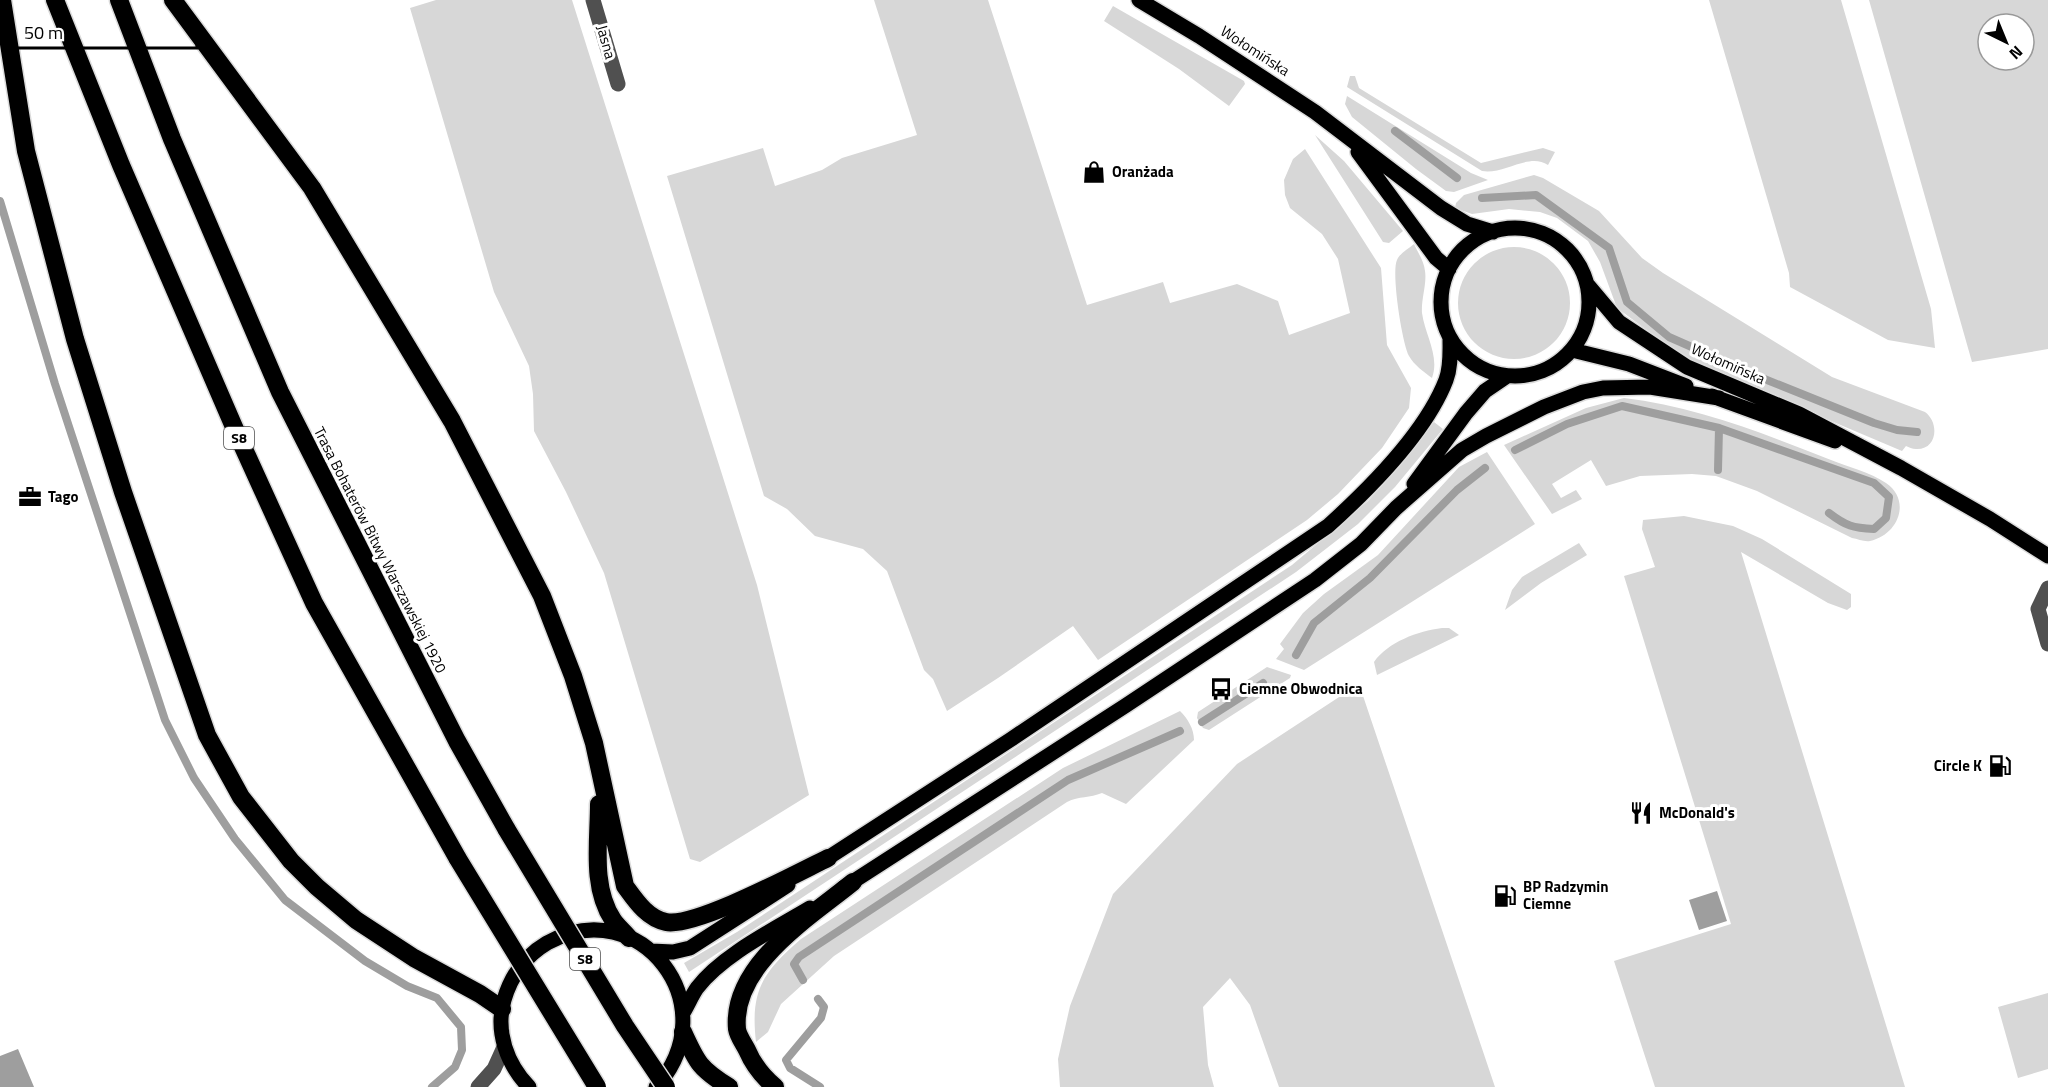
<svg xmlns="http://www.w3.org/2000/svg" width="2048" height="1087" viewBox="0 0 2048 1087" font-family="'Titillium Web',sans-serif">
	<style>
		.green { fill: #d7d7d7; fill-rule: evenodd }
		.water { fill: #9e9e9e }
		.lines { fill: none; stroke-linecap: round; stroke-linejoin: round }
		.stream { stroke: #9e9e9e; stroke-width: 8 }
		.major-casing { stroke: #dbdbdb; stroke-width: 18 }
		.highway-casing { stroke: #dbdbdb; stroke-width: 21 }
		.minor { stroke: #505050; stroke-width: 15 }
		.major { stroke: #000; stroke-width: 15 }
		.highway { stroke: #000; stroke-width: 18 }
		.highway-bridge-casing { stroke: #dbdbdb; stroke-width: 21; stroke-linecap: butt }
		.highway-bridge { stroke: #000; stroke-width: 18 }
		.labels { text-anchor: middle; stroke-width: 6; stroke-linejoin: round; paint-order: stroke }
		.shield { fill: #fff; stroke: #4c4c4c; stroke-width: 1.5 }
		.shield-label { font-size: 14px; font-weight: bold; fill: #000 }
		.street-label { font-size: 15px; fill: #000; stroke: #fff }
		.poi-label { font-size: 15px; font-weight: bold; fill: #000; stroke: #fff; text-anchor: start }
	</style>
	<rect width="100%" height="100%" fill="#fff"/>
	<!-- green -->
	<path class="green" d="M436,0H572L757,585L809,795L700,862L690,859L604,573L566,492L534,431L533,394L529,366L494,292L410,8Z
		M874,0H988L1087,305L1163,282L1170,303L1237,284L1278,301L1289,335L1350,313L1338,259L1322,234L1290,208L1285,195L1284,180L1293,159L1305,149L1381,268L1387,345L1411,388L1409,408L1382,448L1338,494L1307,520L1098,660L1073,626L998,678L947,711L933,679L924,670L887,571L863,549L815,536L787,509L764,496L667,176L763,148L775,186L822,170L842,158L917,135Z
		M1709,0H1841L1931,309L1935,348L1888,340L1790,287L1789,273Z
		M1869,0H2048V349L1972,362ZM1988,24H2024V60H1988Z
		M1113,6L1244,81L1245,84L1229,106L1179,69L1104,21Z
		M1350,76H1355L1359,88L1481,163L1543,148L1555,152L1548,165C1529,152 1504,175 1482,171L1347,87Z
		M1347,96L1471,173L1488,180L1454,192L1446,191L1416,169L1352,117L1345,104Z
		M1315,135L1344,161L1403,231L1389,243L1383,242Z
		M1534,175L1543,178L1599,211L1642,258L1663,273L1832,377L1925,412C1940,423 1937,450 1916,449C1912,449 1909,447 1906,446L1902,451L1697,364L1671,348L1617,308L1600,262L1588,241L1557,218L1540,212L1509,209L1472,214L1455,208L1456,203L1464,195Z
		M1414,244C1418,253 1424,261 1425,271C1427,284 1421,299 1422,313C1425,335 1440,356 1432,378C1424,372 1414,365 1409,356C1402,343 1391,272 1397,260C1400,253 1408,249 1414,244Z
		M1458 303a56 56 0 1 1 112 0a56 56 0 1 1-112 0Z
		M1624,398C1695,406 1765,434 1831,460C1848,467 1870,472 1886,483C1912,501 1898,535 1870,541C1864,542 1858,539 1852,538L1757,491L1716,476L1692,474L1640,476L1606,486L1591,460L1552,484L1561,498L1576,490L1582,499L1552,514L1504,445L1586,408Z
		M1434,422L1443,429L1395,487L1358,524L1296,572L689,972L684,963L737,932L1292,565L1368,501L1399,467Z
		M1487,452L1535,524L1304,670L1276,659L1284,649L1280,644L1303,613L1324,594L1378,555L1459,467Z
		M1684,516L1733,526L1762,539L1851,594V607L1847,610L1828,603L1741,552L1905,1087H1655L1614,961L1731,924L1624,576L1655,567L1642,529L1643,520Z
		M1579,543L1587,555L1541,583L1505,610L1512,590L1522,577Z
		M1442,628H1449L1459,635L1377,675L1374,662C1388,642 1418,631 1442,628Z
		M1267,667L1291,675L1290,678L1209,730L1203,728L1197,718L1198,712Z
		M1359,684L1495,1087H1279L1250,1005L1230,978L1203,1007L1208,1065L1214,1087H1060L1058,1059L1070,1006L1113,894L1237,764Z
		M1180,711C1188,719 1194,729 1194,740L1126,804L1102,793C1090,798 1079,796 1067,802L834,956L781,1004L768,1032L756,1042C750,990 763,972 801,939L1063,768Z
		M2048,993V1069L2018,1078L1998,1007Z"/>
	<!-- water -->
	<path class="water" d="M1717,891L1727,921L1699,930L1689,900Z
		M18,1049L34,1087H0V1056Z"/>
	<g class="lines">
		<!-- stream -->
		<path class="stream" d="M1395,131L1457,178
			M1482,198L1536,195L1609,248L1627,302L1669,337L1762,378L1874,423L1897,430L1917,432
			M0,201L55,384L165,720L194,778L235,839L285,900L365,961L407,986L437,998L461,1027L462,1050L455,1067L432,1087
			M1515,450L1567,424L1622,406L1719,428L1874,483L1889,497L1886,518L1874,529C1853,528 1846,526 1829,513
			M1718,470L1719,428
			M1296,655L1314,623L1370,578L1457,490L1485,468
			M1202,722L1263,683
			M803,980L794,964L799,957L1068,780L1180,731
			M818,999L824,1007L821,1018L786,1060L790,1068L820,1087"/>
		<!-- major casing -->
		<g class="major-casing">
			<path id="major" d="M1139,0L1199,36L1315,112L1441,208L1467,224L1493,232
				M1358,152L1436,258L1449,269
				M1441 302a74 74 0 1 1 148 0a74 74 0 1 1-148 0Z
				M1587,284L1619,322L1687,367L1799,414L1901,468L1990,519L2048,556
				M1572,350L1629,364L1686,386
				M1712,396L1835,441
				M1414,484L1466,413L1485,391L1507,376
				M820,863L1010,740L1328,526C1369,489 1426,432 1446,380C1451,367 1450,353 1450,339
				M843,888L1125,706L1315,580L1361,544L1396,508L1462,450L1486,436L1544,407L1583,392L1603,388L1650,387L1719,398
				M651,951L673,952L690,948L788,885
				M683,1013C688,1005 692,995 697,988C722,955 775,929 810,908
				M529,1087C507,1064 495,1032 504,1000C511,976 525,956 547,943C640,891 729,1006 656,1087"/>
		</g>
		<!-- highway casing -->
		<g class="highway-casing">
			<path id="highway" d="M2,0L26,151L75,339L123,492L207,735L241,797L291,861L317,887L356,920L414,958L480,994L502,1009
				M55,0L121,165L234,427L314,603L458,859
				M119,0L172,139L280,392L457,741L507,830
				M173,0L312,188L452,421L542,596L573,676L594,743L625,886C636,901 647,918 666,922C695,928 797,873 828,858
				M599,804C599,841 591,887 613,920C617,926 624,932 629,938
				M683,1032C697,1063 700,1069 729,1087
				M775,1087C763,1077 753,1064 747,1050C744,1044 738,1036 737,1029C731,965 810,917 853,882"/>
		</g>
		<!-- minor -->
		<path class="minor" d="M593,0L618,84
			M2048,588L2038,609L2048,644
			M478,1087L494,1069L504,1047"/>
		<!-- major -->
		<use href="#major" class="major"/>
		<!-- highway -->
		<use href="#highway" class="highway"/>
		<!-- highway-bridge casing -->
		<g class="highway-bridge-casing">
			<path id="highway-bridge" d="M507,830L625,1026L666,1087
				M458,859L597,1087"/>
		</g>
		<!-- highway-bridge -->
		<use href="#highway-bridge" class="highway-bridge"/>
	</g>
	<!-- icons -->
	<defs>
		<g id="shop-bare" transform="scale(1.8)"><path d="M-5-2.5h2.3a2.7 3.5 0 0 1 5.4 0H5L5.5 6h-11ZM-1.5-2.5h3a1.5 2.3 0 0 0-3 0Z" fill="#000" stroke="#fff" stroke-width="2.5" paint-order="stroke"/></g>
		<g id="office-bare" transform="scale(1.8)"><path d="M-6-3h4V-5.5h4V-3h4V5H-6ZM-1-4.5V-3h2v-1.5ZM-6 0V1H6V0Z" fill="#000" stroke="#fff" stroke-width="2.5" paint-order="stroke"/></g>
		<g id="bus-bare" transform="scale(1.8)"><path d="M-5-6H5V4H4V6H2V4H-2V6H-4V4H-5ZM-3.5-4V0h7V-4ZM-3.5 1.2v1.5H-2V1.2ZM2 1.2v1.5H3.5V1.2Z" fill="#000" stroke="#fff" stroke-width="2.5" paint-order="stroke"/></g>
		<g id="fuel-bare" transform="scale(1.8)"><path d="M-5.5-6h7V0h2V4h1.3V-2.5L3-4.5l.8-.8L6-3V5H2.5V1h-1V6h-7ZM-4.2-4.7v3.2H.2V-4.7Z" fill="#000" stroke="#fff" stroke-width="2.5" paint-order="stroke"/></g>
		<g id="restaurant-bare" transform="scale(1.8)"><path d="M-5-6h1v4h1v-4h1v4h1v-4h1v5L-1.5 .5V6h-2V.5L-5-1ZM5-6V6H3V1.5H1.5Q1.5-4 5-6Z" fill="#000" stroke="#fff" stroke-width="2.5" paint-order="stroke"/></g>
	</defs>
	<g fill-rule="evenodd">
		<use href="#shop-bare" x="1094" y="172"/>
		<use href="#office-bare" x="30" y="497"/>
		<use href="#bus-bare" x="1221" y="689"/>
		<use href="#fuel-bare" x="2000" y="766"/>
		<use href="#restaurant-bare" x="1641" y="813"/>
		<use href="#fuel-bare" x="1505" y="896"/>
	</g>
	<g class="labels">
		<!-- shield labels -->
		<g class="shield">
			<rect x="224" y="427" width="30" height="22" rx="4.5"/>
			<rect x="570" y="948" width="30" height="22" rx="4.5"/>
		</g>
		<g class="shield-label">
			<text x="239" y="443">S8</text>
			<text x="585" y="964">S8</text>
		</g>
		<!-- street labels -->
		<g class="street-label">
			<text transform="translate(606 42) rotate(74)" y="5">Jasna</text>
			<text transform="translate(1255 51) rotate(33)" y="5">Wołomińska</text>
			<text transform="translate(1728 364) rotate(24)" y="5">Wołomińska</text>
			<text transform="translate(380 550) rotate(63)" y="5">Trasa Bohaterów Bitwy Warszawskiej 1920</text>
		</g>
		<!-- poi labels -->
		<g class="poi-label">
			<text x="1112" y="177">Oranżada</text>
			<text x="48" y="502">Tago</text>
			<text x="1239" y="694">Ciemne Obwodnica</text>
			<text x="1982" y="771" text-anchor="end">Circle K</text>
			<text x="1659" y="818">McDonald's</text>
			<text x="1523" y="892">BP Radzymin<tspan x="1523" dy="17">Ciemne</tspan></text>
		</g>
	</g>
	<!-- north arrow -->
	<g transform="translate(2006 42) rotate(137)"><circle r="28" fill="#ffffff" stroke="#999999" stroke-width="1.5"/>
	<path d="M0-4.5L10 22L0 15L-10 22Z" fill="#000000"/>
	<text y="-9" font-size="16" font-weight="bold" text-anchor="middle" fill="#000000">N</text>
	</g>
	<!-- scale -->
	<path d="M15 39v9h182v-9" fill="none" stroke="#000000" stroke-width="3"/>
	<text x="24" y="39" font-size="18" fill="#000000" stroke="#ffffff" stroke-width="4.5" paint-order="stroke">50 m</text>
</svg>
